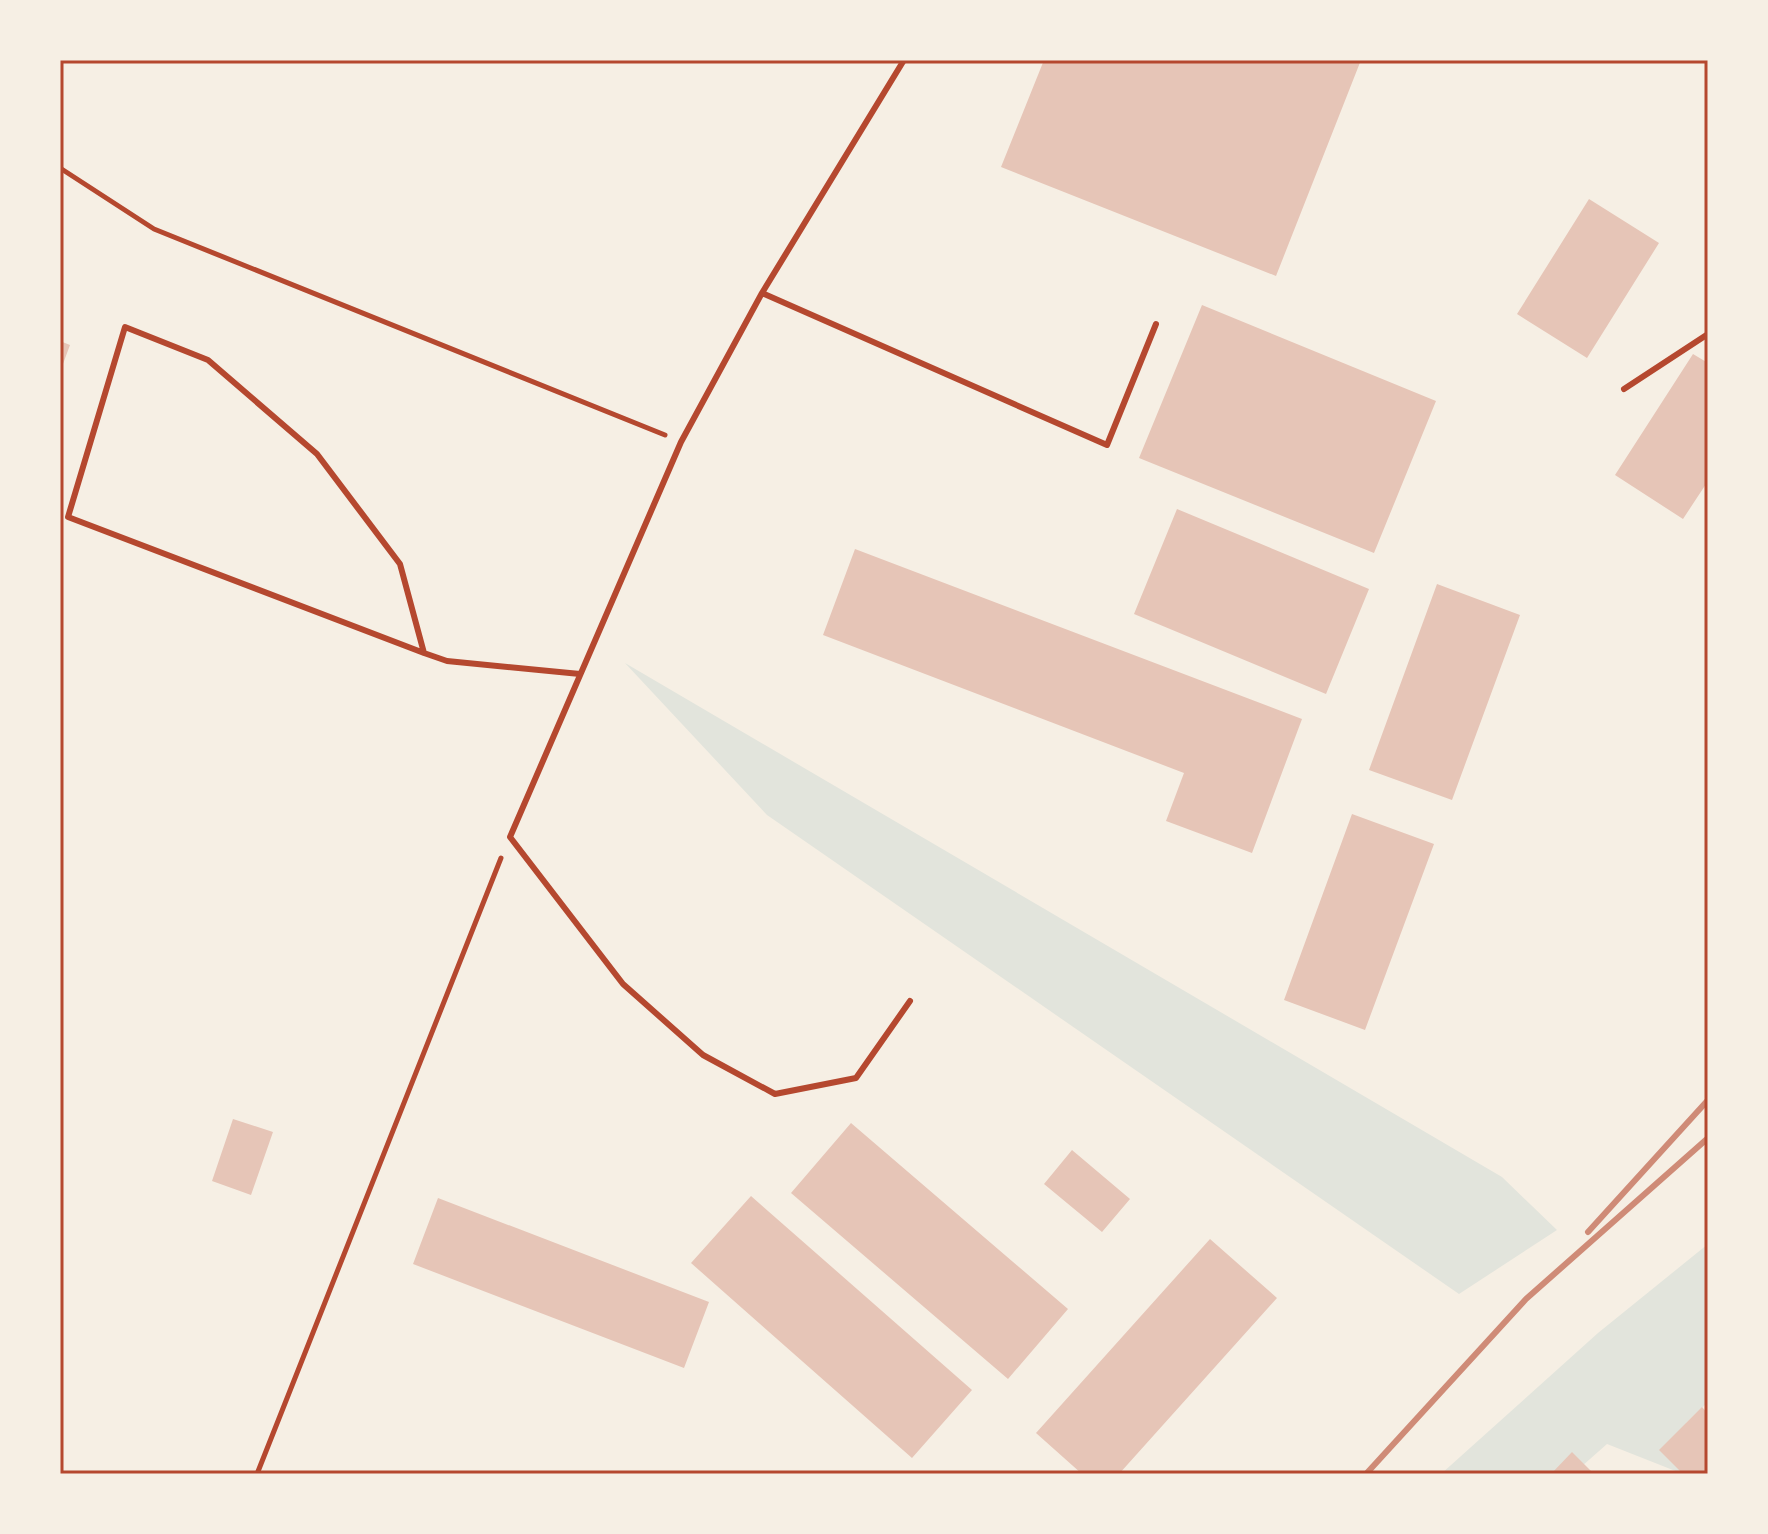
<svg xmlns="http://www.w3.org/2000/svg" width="1768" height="1534" viewBox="0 0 1768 1534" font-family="'Noto Sans',sans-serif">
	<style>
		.green { fill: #e2e4dc }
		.building { fill: #e6c5b7 }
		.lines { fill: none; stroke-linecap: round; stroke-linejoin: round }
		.path { stroke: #b5482f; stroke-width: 5 }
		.service { stroke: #b5482f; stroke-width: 6 }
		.rail { stroke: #cf8b77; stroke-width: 6 }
		.neatline { fill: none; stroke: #b5482f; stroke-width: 3 }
	</style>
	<rect width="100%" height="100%" fill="#f6efe4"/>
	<!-- green -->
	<path class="green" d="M625,663L1502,1177L1557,1230L1459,1294L767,815Z
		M1708,1244V1402L1686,1423L1683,1474L1607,1444L1573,1474H1441L1598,1333Z"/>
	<!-- building -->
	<path class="building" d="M1044,60H1361L1276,276L1001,167Z
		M1589,199L1659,243L1587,358L1517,314Z
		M1202,305L1436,401L1374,553L1139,458Z
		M60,341L70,345L60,372Z
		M1693,354L1708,363V481L1683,519L1615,475Z
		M1177,509L1369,589L1326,694L1134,614Z
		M855,549L1302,719L1252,853L1166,821L1184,773L823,635Z
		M1437,584L1520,615L1452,800L1369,770Z
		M1352,814L1434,844L1365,1030L1284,1000Z
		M233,1119L273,1132L251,1195L212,1181Z
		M851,1123L1068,1309L1008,1379L791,1193Z
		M1072,1150L1130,1199L1102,1232L1044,1184Z
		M751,1196L972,1390L912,1458L691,1263Z
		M438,1198L709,1302L684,1368L413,1264Z
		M1210,1239L1277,1298L1119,1474H1082L1036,1433Z
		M1702,1407L1708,1414V1474H1683L1659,1450Z
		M1572,1452L1594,1474H1551Z"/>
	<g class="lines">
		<!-- path -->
		<path class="path" d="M60,168L154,229L665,435
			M257,1474L501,858"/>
		<!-- service -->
		<path class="service" d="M904,60L762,293L681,442L510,837L623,984L703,1055L775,1094L856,1078L910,1001
			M762,293L1107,445L1156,324
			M1624,389L1708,334
			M424,653L400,564L317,454L208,360L125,327L68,517L424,653L447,661L580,674"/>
		<!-- rail -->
		<path class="rail" d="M1588,1232L1708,1100
			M1366,1474L1526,1299L1708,1138"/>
	</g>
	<!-- border -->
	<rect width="1768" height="1534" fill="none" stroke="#f6efe4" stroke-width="124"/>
	<rect x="62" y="62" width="1644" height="1410" class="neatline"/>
</svg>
